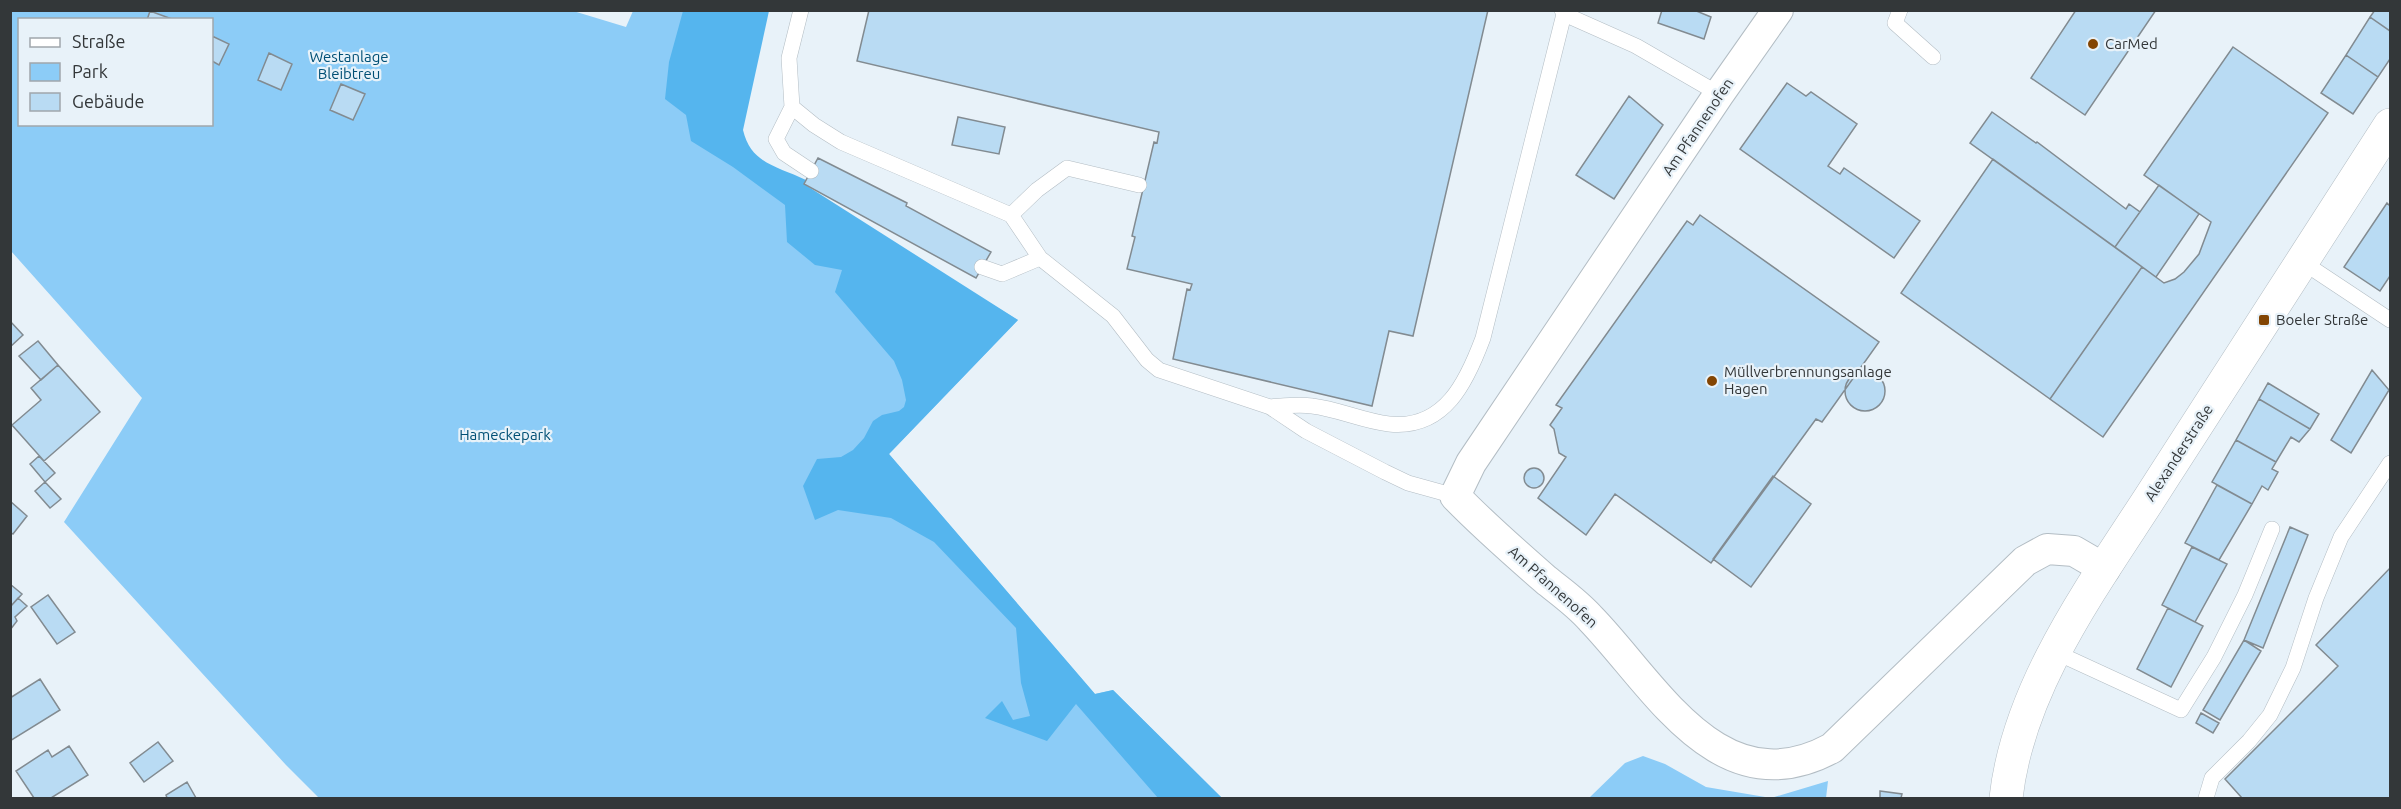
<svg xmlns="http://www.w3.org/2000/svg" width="2401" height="809" viewBox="0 0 2401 809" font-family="Ubuntu,sans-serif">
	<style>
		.green { fill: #8cccf7; fill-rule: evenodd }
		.forest { fill: #55b5ee }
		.building { fill: #b9dbf3; stroke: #828b91; stroke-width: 1.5 }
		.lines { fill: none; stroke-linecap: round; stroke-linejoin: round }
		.lane-casing { stroke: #b3bdc4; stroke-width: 16 }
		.street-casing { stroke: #b3bdc4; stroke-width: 32 }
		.secondary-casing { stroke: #b3bdc4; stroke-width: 34 }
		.lane { stroke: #fff; stroke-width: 15 }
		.street { stroke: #fff; stroke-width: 30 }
		.secondary { stroke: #fff; stroke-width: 33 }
		.poi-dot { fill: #834503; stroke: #e8f2f9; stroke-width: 2 }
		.labels { text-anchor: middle; stroke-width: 4.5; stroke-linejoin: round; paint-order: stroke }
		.poi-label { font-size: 15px; fill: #333739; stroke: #e8f2f9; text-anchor: start }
		.park-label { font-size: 15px; fill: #004f75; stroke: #e8f2f9 }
		.street-label { font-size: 15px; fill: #333739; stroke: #e8f2f9 }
	</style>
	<rect width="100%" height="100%" fill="#e8f2f9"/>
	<!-- green -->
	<path class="green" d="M570,10L626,27L633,11H729L702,129L1018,320L889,454L1095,694L1113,690L1222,798H319L286,765L64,522L142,398L11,251L10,11ZM20,20H212V124H20Z
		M1643,756L1665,764L1706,787L1771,798L1828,781L1826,798H1589L1625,763Z"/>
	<!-- forest -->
	<path class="forest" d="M683,11H769L743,130C751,164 777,166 806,180L804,184L1018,320L889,454L1095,694L1113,690L1222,798H1158L1076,704L1047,741L985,718L1002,701L1013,720L1030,716L1021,683L1016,628L934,542L891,518L838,510L815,520L803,486L817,459L841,457L853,450L864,438L873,421L882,415L899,411L904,407L906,400L902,380L894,361L835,292L842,270L815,265L787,242L785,205L733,167L691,141L686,115L665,99L669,62Z"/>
	<!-- building -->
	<path class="building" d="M869,10H1488L1413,336L1389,331L1372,406L1173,359L1187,289L1190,290L1192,284L1127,269L1135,237L1132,236L1154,142L1157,143L1159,132L857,61Z
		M1662,10H1694L1711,17L1704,39L1658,23Z
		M2076,10H2156L2085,115L2031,78Z
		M2375,10H2390V31L2370,17Z
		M150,11L172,19V20H147Z
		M2370,17L2390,31V59L2378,77L2346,55Z
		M212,36L229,44L219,65L212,61Z
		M2233,47L2328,113L2103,437L2050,399L2142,267L2164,283L2175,279L2184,272L2199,254L2211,222L2144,175Z
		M269,53L292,64L281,90L258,80Z
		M2346,55L2378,77L2353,114L2321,93Z
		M1787,83L1806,96L1811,92L1857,124L1828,166L1840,174L1844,168L1920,221L1894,258L1740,149Z
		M341,84L365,94L353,120L330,110Z
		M1629,96L1663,125L1614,199L1576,175Z
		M1992,112L2036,143L2037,142L2126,209L2129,204L2140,212L2115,247L1970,143Z
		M958,117L1005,127L999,154L952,145Z
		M818,158L907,203L906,206L991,252L976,278L804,184Z
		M1993,159L2142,267L2050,399L1901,293Z
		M2159,185L2199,214L2156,277L2115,247Z
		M2387,203L2390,206V276L2380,291L2344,267Z
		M1700,215L1879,342L1822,422L1816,419L1711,563L1615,494L1586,535L1538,498L1566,457L1559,453L1554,429L1550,425L1562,408L1556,405L1687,221L1693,225Z
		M10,321L23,335L10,347Z
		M38,341L58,365L41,380L19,356Z
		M58,365L100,412L44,461L12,425L41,400L31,388Z
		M2372,370L2389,390L2351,453L2331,440Z
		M1845 391a20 20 0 1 1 40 0a20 20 0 1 1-40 0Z
		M2268,383L2319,414L2310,429L2259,399Z
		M2259,399L2310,429L2299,442L2291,437L2276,462L2236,440Z
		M2236,440L2276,462L2272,469L2278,472L2268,490L2262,486L2252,504L2212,482Z
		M39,456L55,473L45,482L30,464Z
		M1524 478a10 10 0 1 1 20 0a10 10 0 1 1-20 0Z
		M1773,476L1811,504L1751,587L1713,559Z
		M45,482L61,499L50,508L35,491Z
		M2217,485L2252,504L2219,560L2185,543Z
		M10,501L27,516L13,534L10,532Z
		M2290,527L2308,535L2263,648L2244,640Z
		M2192,547L2227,564L2195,622L2162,605Z
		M2390,568V798H2242L2225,779L2338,666L2316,645Z
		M10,584L22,594L10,607Z
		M48,595L75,632L57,644L31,607Z
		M18,598L27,606L15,617L17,621L10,630V607Z
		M2168,608L2203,626L2171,687L2137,669Z
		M2244,640L2261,651L2220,720L2203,710Z
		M40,679L60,710L10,741V698Z
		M2201,713L2219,723L2213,733L2196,723Z
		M158,742L173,761L144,782L130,763Z
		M69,746L88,775L51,798H34L16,771L48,750L52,757Z
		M187,782L196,798H167L166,795Z
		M1880,791L1902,794L1901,798H1880Z"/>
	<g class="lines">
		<!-- lane casing -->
		<g class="lane-casing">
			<path id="lane" d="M801,10L789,58L792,107L814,125L841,142L1011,215L1040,258L1113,316L1147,360L1159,370L1270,407L1306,431L1385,472L1408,483L1455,496
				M1562,10L1564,14L1636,46L1719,94
				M1900,10L1895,23L1933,57
				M792,107L776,139L784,153L811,171
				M1011,215L1037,190L1067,168L1139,185
				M2301,261L2390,320
				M982,267L1002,274L1040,258
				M1270,407C1284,406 1299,404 1312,406C1338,409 1363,421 1389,424C1445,430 1467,381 1483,338L1564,14
				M2055,652L2181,710L2214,657L2245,595L2272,529
				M2206,798L2212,778L2249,741L2270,715L2293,668L2316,598L2341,537L2390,463"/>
		</g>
		<!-- street casing -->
		<g class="street-casing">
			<path id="street" d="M1778,10L1719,94L1471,463L1455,496C1484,526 1515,553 1546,580C1561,592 1578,604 1591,619C1655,685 1720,809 1832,748L2025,561L2047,549L2074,551L2105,569"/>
		</g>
		<!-- secondary casing -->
		<g class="secondary-casing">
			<path id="secondary" d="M2006,798C2019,681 2100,577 2162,479C2237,361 2315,243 2390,125"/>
		</g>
		<!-- lane -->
		<use href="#lane" class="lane"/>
		<!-- street -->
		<use href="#street" class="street"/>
		<!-- secondary -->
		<use href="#secondary" class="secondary"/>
	</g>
	<!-- markers -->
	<g class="poi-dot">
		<circle cx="2093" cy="44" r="6"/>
		<rect x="2258" y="314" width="12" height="12" rx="3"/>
		<circle cx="1712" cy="381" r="6"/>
	</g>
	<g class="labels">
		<!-- poi labels -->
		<g class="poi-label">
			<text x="2105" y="49">CarMed</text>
			<text x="2276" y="325">Boeler Straße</text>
			<text x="1724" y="377">Müllverbrennungsanlage<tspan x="1724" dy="17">Hagen</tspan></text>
		</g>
		<!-- park labels -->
		<g class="park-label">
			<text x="349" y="62">Westanlage<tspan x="349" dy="17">Bleibtreu</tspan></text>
			<text x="505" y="440">Hameckepark</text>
		</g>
		<!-- street labels -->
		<g class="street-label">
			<text transform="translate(1698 127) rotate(-56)" y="5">Am Pfannenofen</text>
			<text transform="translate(2179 453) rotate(-57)" y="5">Alexanderstraße</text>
			<text transform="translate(1553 587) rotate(42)" y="5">Am Pfannenofen</text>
		</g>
	</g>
	<!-- border -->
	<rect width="2401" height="809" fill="none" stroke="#333739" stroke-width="24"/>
	<!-- legend -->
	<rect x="18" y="18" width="195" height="108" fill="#e8f2f9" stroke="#a0a7ac" stroke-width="1.5"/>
	<rect x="30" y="38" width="30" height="9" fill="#ffffff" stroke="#a0a7ac" stroke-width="1.5"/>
	<text x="72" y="48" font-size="18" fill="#333739">Straße</text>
	<rect x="30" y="63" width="30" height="18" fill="#8cccf7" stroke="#a0a7ac" stroke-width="1.5"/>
	<text x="72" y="78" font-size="18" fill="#333739">Park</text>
	<rect x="30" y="93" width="30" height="18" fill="#b9dbf3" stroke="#a0a7ac" stroke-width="1.5"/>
	<text x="72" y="108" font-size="18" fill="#333739">Gebäude</text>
</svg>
